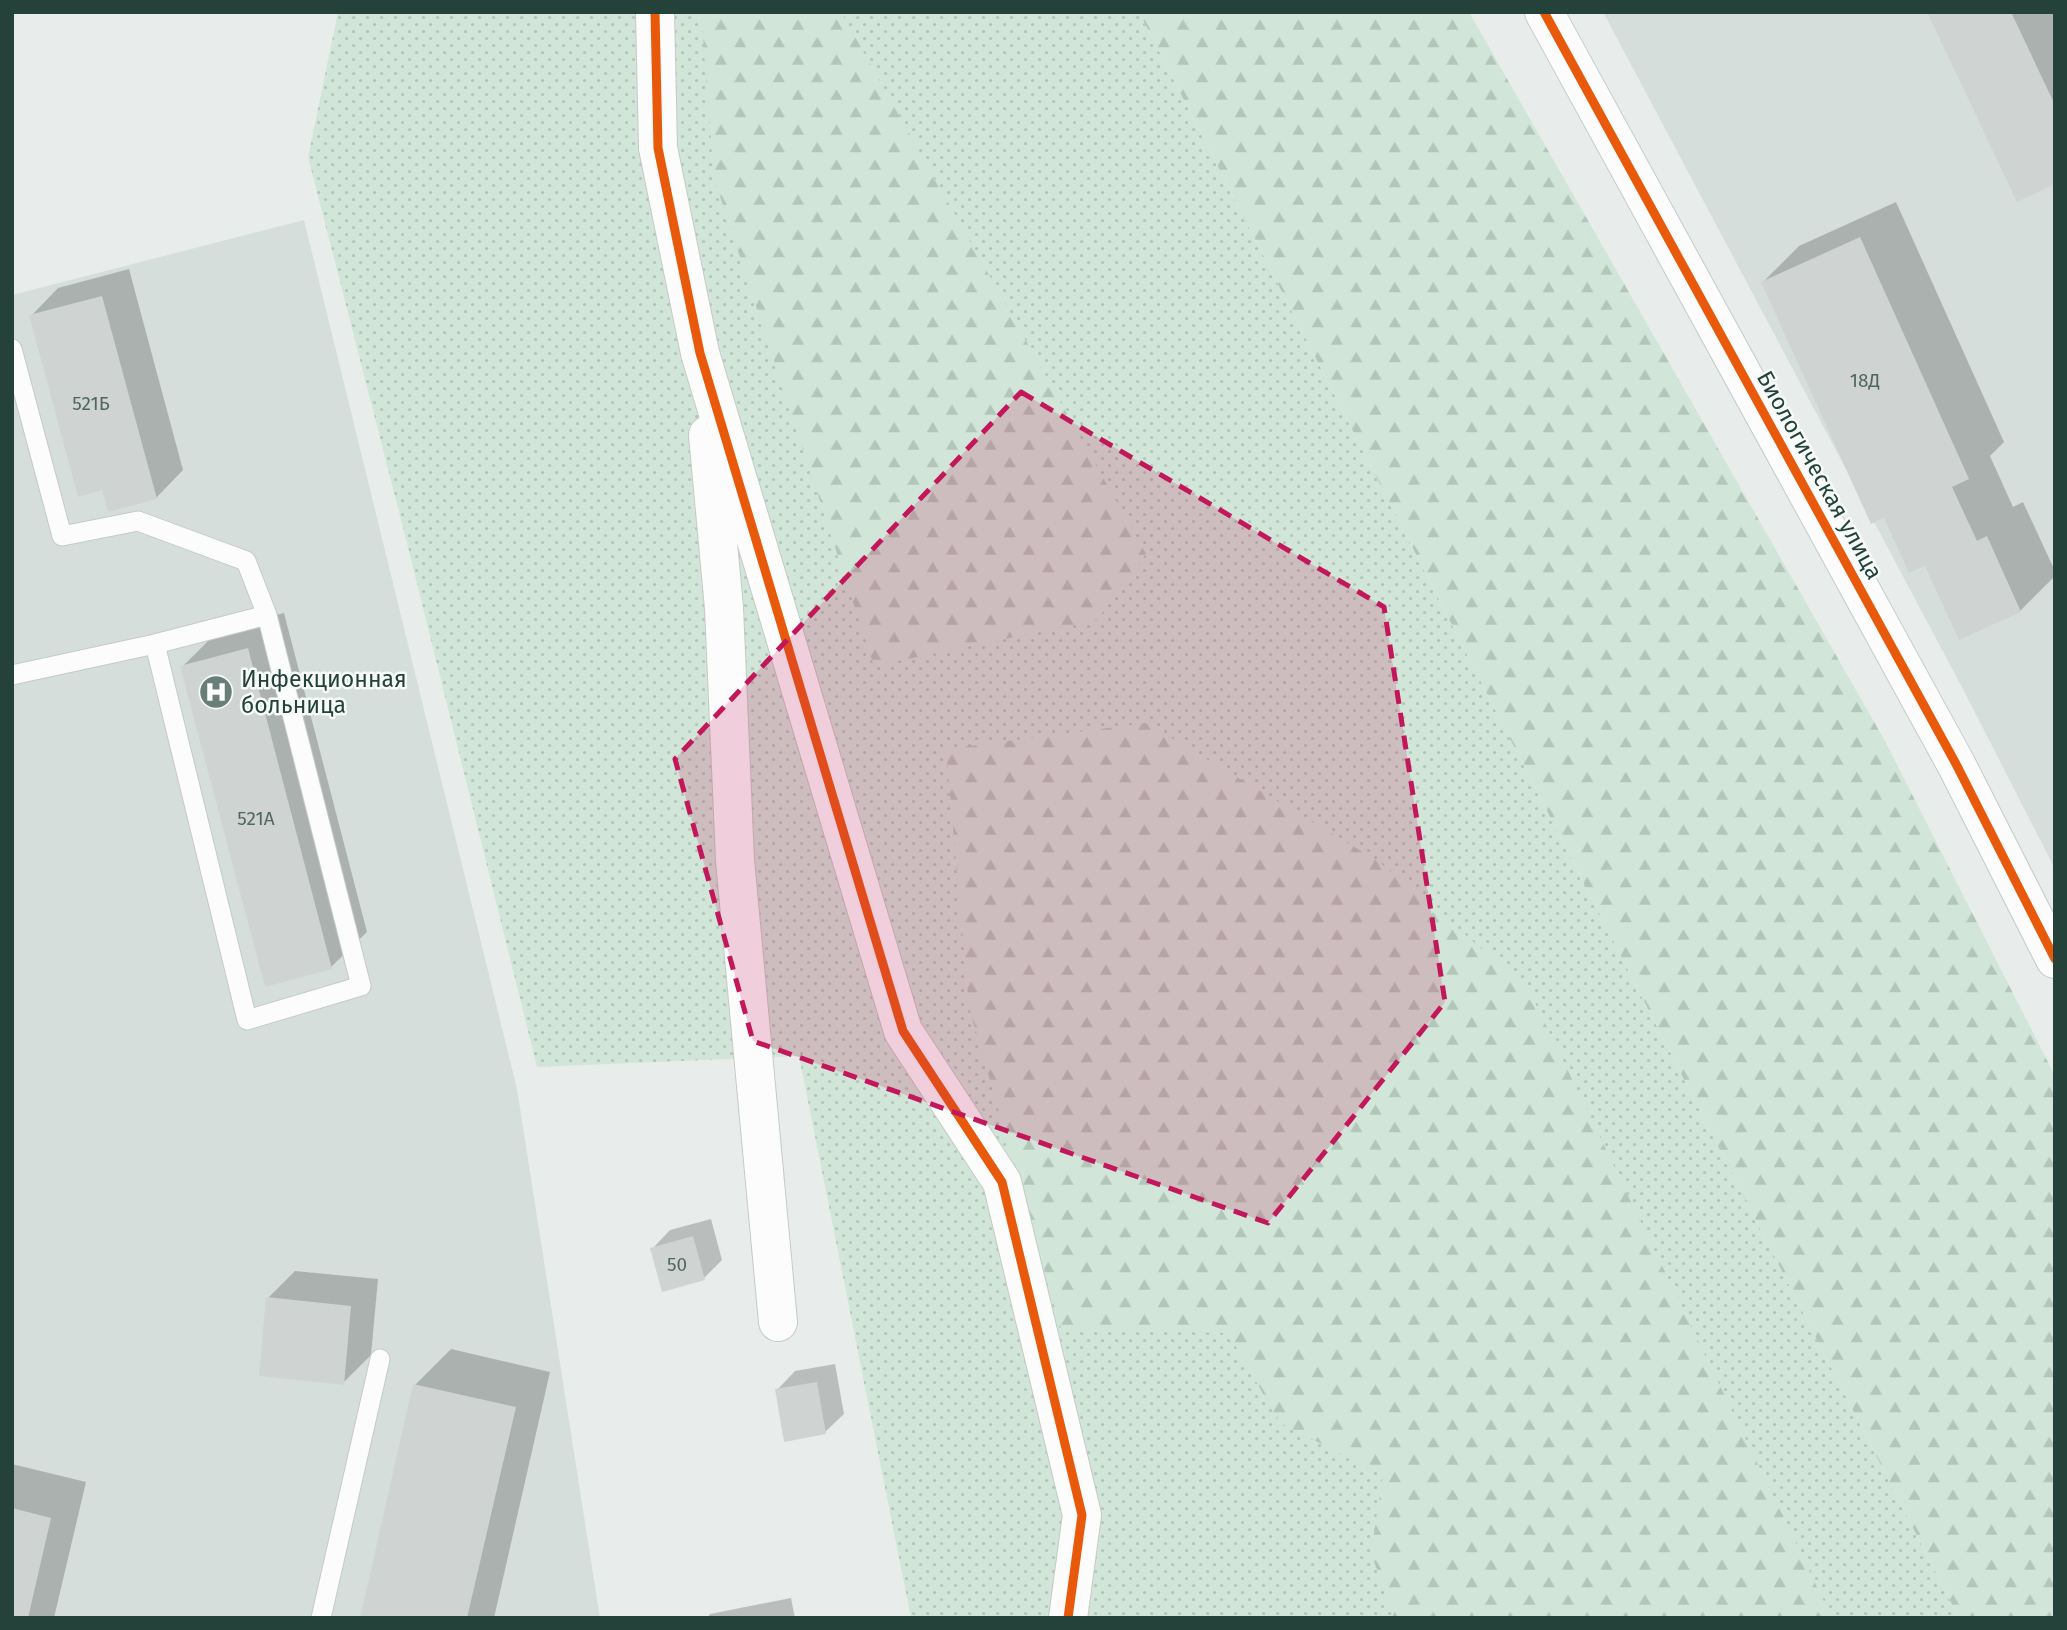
<svg xmlns="http://www.w3.org/2000/svg" width="2067" height="1630" viewBox="0 0 2067 1630" font-family="'Fira Sans',sans-serif">
	<style>
		.built { fill: #d6dedb }
		.grass { fill: url(#grass-dots) }
		.forest { fill: url(#forest-firs) }
		.shadow { fill: #0003 }
		.building { fill: #cfd4d2 }
		.lines { fill: none; stroke-linecap: round; stroke-linejoin: round }
		.lane-casing { stroke: #c5cac8; stroke-width: 21 }
		.street-casing { stroke: #c5cac8; stroke-width: 40 }
		.secondary-casing { stroke: #c3cbc8; stroke-width: 40 }
		.lane { stroke: #fcfcfc; stroke-width: 19 }
		.street { stroke: #fcfcfc; stroke-width: 38 }
		.secondary { stroke: #fcfcfc; stroke-width: 38 }
		.cycleway-casing { stroke: #f7fbf9; stroke-width: 13 }
		.cycleway { stroke: #e8590c; stroke-width: 9 }
		.marked { fill: #c2185b; fill-opacity: 0.2; stroke: #c2185b; stroke-width: 5; stroke-dasharray: 14 9; stroke-linejoin: round }
		.labels { text-anchor: middle; stroke-width: 5; stroke-linejoin: round; paint-order: stroke }
		.number-label { font-size: 19px; fill: #506761 }
		.street-label { font-size: 23px; fill: #24423a; stroke: #f7fbf9 }
		.poi-label { font-size: 23px; fill: #24423a; stroke: #f7fbf9; text-anchor: start }
	</style>
	<defs>
		<pattern id="grass-dots" width="8" height="8" patternUnits="userSpaceOnUse" patternTransform="scale(1.75)"><rect width="8" height="8" fill="#d1e6d8"/><path d="M2 2h.1M6 6h.1" fill="none" stroke="#b3c6ba" stroke-width="1.8" stroke-linecap="round"/></pattern>
		<pattern id="forest-firs" width="22" height="20" patternUnits="userSpaceOnUse" patternTransform="scale(1.75)"><rect width="22" height="20" fill="#d1e6d8"/><path d="M5 1l3.5 6h-7zM16 11l3.5 6h-7z" fill="#b3c6ba"/></pattern>
	</defs>
	<rect width="100%" height="100%" fill="#e8edeb"/>
	<!-- built -->
	<path class="built" d="M1603,12H2055V869L1965,693Z
		M304,220L517,1089L600,1618H12V295Z"/>
	<!-- grass -->
	<path class="grass" d="M338,12H1139L1959,1618H911L799,1056L537,1067L406,539L308,157Z"/>
	<!-- forest -->
	<path class="forest" d="M701,12H841L1146,554L1097,620L874,666L714,178Z
		M1139,12H1469L1885,741L2055,1076V1618H1959Z
		M1146,723L1378,861L1528,988L1832,1618H1394L1371,1553L1383,1475L1280,1423L1228,1333L1061,1329L969,1007L946,749Z"/>
	<!-- shadow -->
	<path class="shadow" d="M1929,12H2055V182Z
		M1896,202L2004,442L1990,456L2013,507L2023,502L2055,571V576L2020,611L1926,563L1885,515L1763,282L1799,246Z
		M129,269L183,470L156,498L103,488L31,316L58,288Z
		M284,613L367,932L331,967L182,667L218,631Z
		M711,1219L722,1260L704,1278L652,1249L670,1230Z
		M295,1271L378,1279L371,1355L343,1383L268,1298Z
		M451,1349L550,1372L494,1618H361L415,1385Z
		M835,1364L844,1414L825,1432L777,1390L795,1371Z
		M12,1464L86,1482L54,1618H12Z
		M791,1598L795,1618H707L710,1614Z"/>
	<!-- building -->
	<path class="building" d="M1927,12H2011L2055,105V184L2017,202Z
		M1860,237L1969,479L1952,487L1977,541L1987,536L2021,612L1959,640L1925,566L1909,573L1884,518L1871,524L1761,282Z
		M102,296L157,499L108,512L102,490L78,497L29,315Z
		M248,648L332,969L265,987L180,666Z
		M693,1236L705,1280L662,1292L650,1248Z
		M266,1297L351,1306L344,1385L259,1376Z
		M817,1382L826,1434L784,1442L775,1389Z
		M413,1384L516,1407L467,1618H360Z
		M12,1508L51,1518L28,1618H12Z"/>
	<g class="lines">
		<!-- lane casing -->
		<g class="lane-casing">
			<path id="lane" d="M12,349L62,536L138,521L246,561L267,615
				M12,675L155,644L247,1020L361,986L267,615L155,644
				M321,1618L380,1359"/>
		</g>
		<!-- street casing -->
		<g class="street-casing">
			<path id="street" d="M655,12L658,148L700,353L903,1031L1002,1182L1082,1515L1068,1618
				M708,435L724,608L735,860L778,1322"/>
		</g>
		<!-- secondary casing -->
		<g class="secondary-casing">
			<path id="secondary" d="M1544,12L1956,764L2055,959"/>
		</g>
		<!-- lane -->
		<use href="#lane" class="lane"/>
		<!-- street -->
		<use href="#street" class="street"/>
		<!-- secondary -->
		<use href="#secondary" class="secondary"/>
		<!-- cycleway casing -->
		<g class="cycleway-casing">
			<path id="cycleway" d="M655,12L658,148L700,353L903,1031L1002,1182L1082,1515L1068,1618
				M1544,12L1956,764L2055,959"/>
		</g>
		<!-- cycleway -->
		<use href="#cycleway" class="cycleway"/>
	</g>
	<!-- marked area -->
	<path class="marked" d="M1021,392L1384,607L1445,1002L1268,1223L753,1041L675,759Z"/>
	<!-- icons -->
	<defs>
		<g id="hospital-disc" transform="scale(1.75)"><circle r="9.5" fill="#697e78" stroke="#f7fbf9"/><path d="M-5-5h3v3.5h4V-5h3V5h-3V1.5h-4V5h-3Z" fill="#fff"/></g>
	</defs>
	<g fill-rule="evenodd">
		<use href="#hospital-disc" x="216" y="692"/>
	</g>
	<g class="labels">
		<!-- number labels -->
		<g class="number-label">
			<text x="1865" y="387">18Д</text>
			<text x="91" y="410">521Б</text>
			<text x="256" y="825">521А</text>
			<text x="677" y="1271">50</text>
		</g>
		<!-- street labels -->
		<g class="street-label">
			<text transform="translate(1820 475) rotate(61)" y="8">Биологическая улица</text>
		</g>
		<!-- poi labels -->
		<g class="poi-label">
			<text x="241" y="687">Инфекционная<tspan x="241" dy="26">больница</tspan></text>
		</g>
	</g>
	<!-- border -->
	<rect width="2067" height="1630" fill="none" stroke="#24423a" stroke-width="28"/>
</svg>
